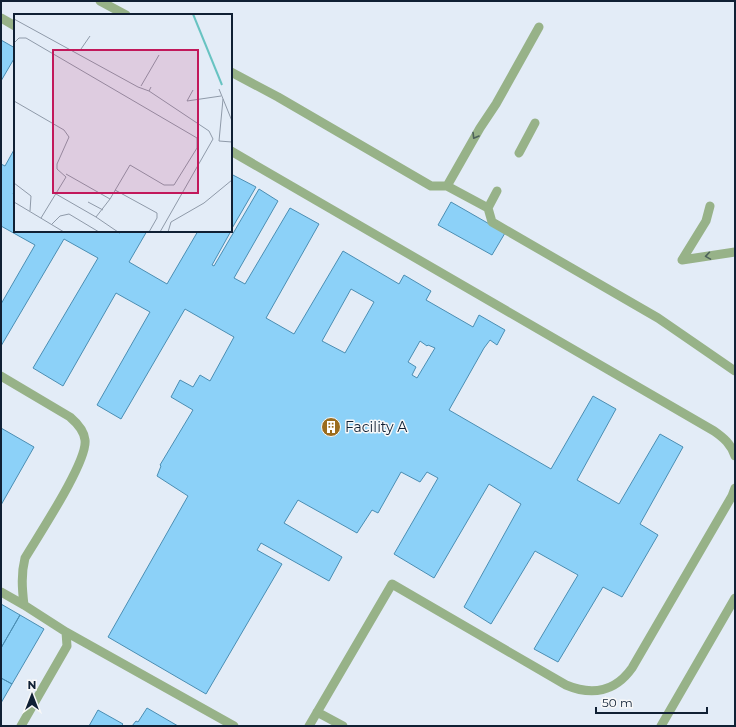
<svg xmlns="http://www.w3.org/2000/svg" width="736" height="727" viewBox="0 0 736 727" font-family="Montserrat,sans-serif">
	<style>
		.building { fill: #8cd1f8; stroke: #4b8eb3; fill-rule: evenodd }
		.lines { fill: none; stroke-linecap: round; stroke-linejoin: round }
		.lane { stroke: #97b288; stroke-width: 9 }
		.oneway { stroke: #4d625a }
		.labels { text-anchor: middle; stroke-width: 3; stroke-linejoin: round; paint-order: stroke }
		.poi-label { font-size: 14px; fill: #102034; stroke: #f8f8f8; text-anchor: start }
		.inset-river { fill: none; stroke: #68c3c2; stroke-width: 2 }
		.inset-road { fill: none; stroke: #8f9aa9; stroke-width: 1 }
		.view { fill: #c2185b; fill-opacity: 0.15; stroke: #c2185b; stroke-width: 2 }
		.inset-edge { fill: none; stroke: #102034; stroke-width: 2 }
	</style>
	<rect width="100%" height="100%" fill="#e3ecf7"/>
	<!-- building -->
	<path class="building" d="M1,40L15,48V57L1,81Z
		M15,148V190L13,194L15,196V231H116L120,233L121,231H147L129,262L167,284L198,231H231L212,265L214,266L259,189L278,201L234,278L245,284L290,208L319,224L266,318L294,334L343,251L399,284L404,275L431,291L426,300L473,327L479,315L505,330L497,345L490,340L484,348L449,410L551,469L593,396L616,409L577,480L619,504L660,434L683,447L640,524L658,535L622,597L603,587L558,662L534,649L578,575L535,551L491,624L464,607L521,504L489,484L434,578L394,554L438,478L427,472L420,482L401,472L378,513L372,510L357,533L298,500L284,523L342,557L329,581L261,543L257,550L282,564L206,694L108,637L188,496L157,476L161,466L160,465L193,410L171,397L180,380L193,387L200,375L210,381L234,337L185,309L121,419L97,405L150,312L116,293L63,386L33,368L98,258L64,239L1,346V304L35,245L1,226V164L5,166ZM351,289L374,302L345,353L322,341ZM420,341L427,346L428,345L435,348L417,378L412,375L416,367L408,362Z
		M231,174L256,187L231,230Z
		M451,202L505,233L492,255L438,225Z
		M1,428L34,447L1,505Z
		M1,604L20,615L1,648Z
		M20,615L44,629L12,684L1,678V648Z
		M1,678L12,684L1,703Z
		M147,708L178,726H132L136,721L138,722Z
		M98,710L123,724L121,726H89Z"/>
	<g class="lines">
		<!-- lane -->
		<path class="lane" d="M100,1L126,15
			M1,18L15,26
			M231,72L278,97L431,186H447L488,208L497,191
			M231,151L714,431C724,438 731,444 735,456
			M519,153L535,123
			M447,186L480,128L496,104L539,27
			M488,208L492,222L658,318L735,371
			M682,260L706,221L710,206
			M682,260L735,252
			M1,376L70,417C77,423 84,430 85,440C88,461 38,536 25,558C21,574 22,588 24,605L66,632L67,646L21,726
			M1,592L24,605
			M66,632L234,726
			M317,712L343,726
			M309,726L392,584L566,685C592,696 615,692 632,668L732,496L735,488
			M661,726L735,598"/>
	</g>
	<!-- one-way arrows -->
	<defs><path id="oneway-chevron" d="M-2-3.5L2.5 0L-2 3.5" fill="none" stroke-width="1.6" stroke-linecap="round" stroke-linejoin="round"/></defs>
	<g class="oneway">
		<use href="#oneway-chevron" transform="translate(475 136) rotate(121)"/>
		<use href="#oneway-chevron" transform="translate(708 256) rotate(171)"/>
	</g>
	<!-- icons -->
	<defs>
		<g id="building-disc" transform="scale(1)"><circle r="9.5" fill="#9b6c1e" stroke="#f8f8f8"/><path d="M-4-6H4V6H1V3H-1V6H-4ZM-2.5-4.3h1.7v1.8h-1.7ZM.8-4.3h1.7v1.8H.8ZM-2.5-1h1.7V.8h-1.7ZM.8-1h1.7V.8H.8Z" fill="#fff"/></g>
	</defs>
	<g fill-rule="evenodd">
		<use href="#building-disc" x="331" y="427"/>
	</g>
	<g class="labels">
		<!-- poi labels -->
		<g class="poi-label">
			<text x="345" y="432">Facility A</text>
		</g>
	</g>
	<!-- overview -->
	<g transform="translate(14 14)">
		<rect width="218" height="218" fill="#e3ecf7"/>
		<path class="inset-river" d="M179,0L208,71"/>
		<path class="inset-road" d="M0,5L124,73L135,77L137,73M0,29L5,24H12L183,124V134L160,171H150L116,151L96,185M67,35L76,22M127,72L145,41M205,75L218,107M135,77L195,117L199,125L146,218M209,85L205,127L218,128M0,87L50,116L55,123L43,150V155L52,163L27,204M173,87L207,82M173,87L179,76M0,169L17,182L16,197M101,176L143,199V204L135,218M42,180L82,203L96,185L52,160M0,188L50,218M74,188L89,196M82,203L104,218M38,210L46,202L55,200L85,218M154,218L157,208L190,189L218,166"/>
		<path class="view" d="M39,36H184V179H39Z"/>
		<rect width="218" height="218" class="inset-edge"/>
	</g>
	<!-- border -->
	<rect width="736" height="727" fill="none" stroke="#102034" stroke-width="4"/>
	<!-- north arrow -->
	<g transform="translate(32 695)" stroke="#f8f8f8" stroke-width="3" paint-order="stroke">
	<path d="M0-3L7 15L0 10L-7 15Z" fill="#102034"/>
	<text y="-6" font-size="11" font-weight="bold" text-anchor="middle" fill="#102034">N</text>
	</g>
	<!-- scale -->
	<path d="M596 707v6h111v-6" fill="none" stroke="#102034" stroke-width="2"/>
	<text x="602" y="707" font-size="12" fill="#102034" stroke="#f8f8f8" stroke-width="3" paint-order="stroke">50 m</text>
</svg>
